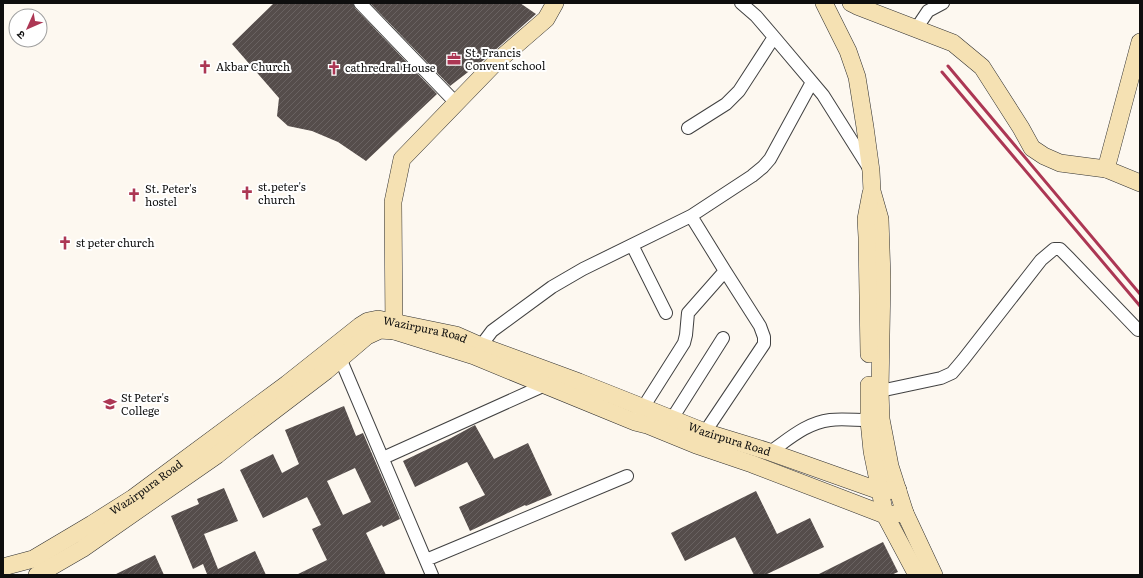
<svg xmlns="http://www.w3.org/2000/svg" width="1143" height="578" viewBox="0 0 1143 578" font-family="Literata,'Noto Sans Devanagari',serif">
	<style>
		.building { fill: url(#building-hatch); fill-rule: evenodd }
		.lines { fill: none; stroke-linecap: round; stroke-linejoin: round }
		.street-casing { stroke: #414141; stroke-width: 14 }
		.secondary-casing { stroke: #303030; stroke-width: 18 }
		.street { stroke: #fff; stroke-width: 12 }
		.secondary { stroke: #f5e1b3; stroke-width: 17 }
		.rail { stroke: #ac3754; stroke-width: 3 }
		.labels { text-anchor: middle; stroke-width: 4; stroke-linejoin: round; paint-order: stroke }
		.poi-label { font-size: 11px; fill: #0e0e0e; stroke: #fff; text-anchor: start }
		.street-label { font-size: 11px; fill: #0e0e0e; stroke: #fff }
	</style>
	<defs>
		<pattern id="building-hatch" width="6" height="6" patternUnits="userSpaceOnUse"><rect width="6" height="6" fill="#554d4b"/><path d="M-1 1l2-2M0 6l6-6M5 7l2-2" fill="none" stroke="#696261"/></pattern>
	</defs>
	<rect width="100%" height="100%" fill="#fdf8f0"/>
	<!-- building -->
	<path class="building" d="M274,3H353L355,8L437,94L366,161L338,142L312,131L288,126L277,116L279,98L232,44Z
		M370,3H520L536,14L485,59L450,86Z
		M344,406L356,436L363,433L400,519L383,527L382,525L366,533L386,575H296L327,560L312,529L321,525L307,497L263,518L240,470L273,454L282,473L299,464L285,430ZM355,468L371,502L343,515L327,481Z
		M475,425L494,459L528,443L552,495L526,506L525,505L470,531L459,507L485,495L467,462L415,487L403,461L451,438Z
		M224,488L238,521L204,534L218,569L255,551L266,575H205L207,574L203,564L193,569L171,516L199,504L197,499Z
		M756,491L777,534L810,518L824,547L765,575H754L735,537L685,561L671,533Z
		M883,542L898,572L891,575H817Z
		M155,555L164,575H114Z"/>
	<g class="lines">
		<!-- street casing -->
		<g class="street-casing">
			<path id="street" d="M360,3L456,103
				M741,3L756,16L774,37L823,95L869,168
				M916,29L928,11L943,3
				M688,128L726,104L739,91L774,37
				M691,216L725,271L760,326L764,337V344L762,347L705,432
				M632,245L666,313
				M477,351L492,331L552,287L583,269L691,216L752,176L763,167L770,159L812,82
				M340,358L432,575
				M880,391L941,378L952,373L963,360L1041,260L1054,249H1060L1069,258L1138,330
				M639,414L684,343L686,335L688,313L725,271
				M668,425L723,338
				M770,452C789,439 806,423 830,420C844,418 861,421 876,420
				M383,458L545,385
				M426,560L627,476"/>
		</g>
		<!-- secondary casing -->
		<g class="secondary-casing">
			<g id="secondary">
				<path d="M824,3L848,51L857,77L865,127L871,171L872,191L880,219L882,278L880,391L881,419L890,466L905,513L934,575"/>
				<path d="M851,3L857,6L953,43L982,67L1021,128L1032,148L1044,156L1060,163L1106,169L1140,183"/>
				<path d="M1106,169L1140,42"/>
				<path d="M394,331L393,202L402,159L494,64L546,19L555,3"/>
				<path d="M869,354L867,237L866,219L871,193"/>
				<path d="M869,385V421L872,451L885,515L917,575"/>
				<path id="s1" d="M3,567L33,559L92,524L133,498L287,384L360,326L368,321L378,319L456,335L481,346L579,382L705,432L770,452L880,491L898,490"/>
				<path d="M37,575L82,549L217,455L246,432L326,371L367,336L380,330L394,331L474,356L635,422L647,425L696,445L752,464L885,515L905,513"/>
			</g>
		</g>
		<!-- street -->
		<use href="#street" class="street"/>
		<!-- secondary -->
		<use href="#secondary" class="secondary"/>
		<!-- rail -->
		<path class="rail" d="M948,66L1140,294
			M942,72L1140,306"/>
	</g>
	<!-- icons -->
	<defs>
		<g id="office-bare" transform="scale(1.08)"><path d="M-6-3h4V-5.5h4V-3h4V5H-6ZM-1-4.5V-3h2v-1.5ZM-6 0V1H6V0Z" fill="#ac3754" stroke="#fff" stroke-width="2.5" paint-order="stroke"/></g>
		<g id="church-bare" transform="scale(1.08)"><path d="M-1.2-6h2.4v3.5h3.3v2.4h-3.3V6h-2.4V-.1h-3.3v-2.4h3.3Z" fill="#ac3754" stroke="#fff" stroke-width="2.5" paint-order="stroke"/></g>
		<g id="school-bare" transform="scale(1.08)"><path d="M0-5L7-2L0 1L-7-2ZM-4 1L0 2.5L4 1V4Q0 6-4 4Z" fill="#ac3754" stroke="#fff" stroke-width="2.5" paint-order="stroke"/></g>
	</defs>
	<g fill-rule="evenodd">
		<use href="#office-bare" x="454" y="59"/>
		<use href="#church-bare" x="205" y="67"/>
		<use href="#church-bare" x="334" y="68"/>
		<use href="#church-bare" x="247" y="193"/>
		<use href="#church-bare" x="134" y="195"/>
		<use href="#church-bare" x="65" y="243"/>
		<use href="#school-bare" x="110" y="404"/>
	</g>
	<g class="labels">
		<!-- poi labels -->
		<g class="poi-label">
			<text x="465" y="57">St. Francis<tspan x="465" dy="13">Convent school</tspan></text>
			<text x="216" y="71">Akbar Church</text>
			<text x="345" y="72">cathredral House</text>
			<text x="258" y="191">st.peter's<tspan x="258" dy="13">church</tspan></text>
			<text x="145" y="193">St. Peter's<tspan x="145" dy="13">hostel</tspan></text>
			<text x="76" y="247">st peter church</text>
			<text x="121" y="402">St Peter's<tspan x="121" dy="13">College</tspan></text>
		</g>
		<!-- street labels -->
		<g class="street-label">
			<text dy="4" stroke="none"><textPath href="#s1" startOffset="501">Wazirpura Road</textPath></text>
			<text dy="4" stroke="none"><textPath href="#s1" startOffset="825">Wazirpura Road</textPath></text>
			<text dy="4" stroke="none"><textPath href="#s1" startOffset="165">Wazirpura Road</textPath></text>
		</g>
	</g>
	<!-- border -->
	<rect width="1143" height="578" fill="none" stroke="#0e0e0e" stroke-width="8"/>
	<!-- north arrow -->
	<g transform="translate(28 28) rotate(225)"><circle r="19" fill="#ffffff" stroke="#9f9f9f"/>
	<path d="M0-3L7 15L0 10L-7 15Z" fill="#ac3754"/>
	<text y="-6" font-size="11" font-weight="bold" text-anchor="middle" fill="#0e0e0e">उ</text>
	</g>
</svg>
